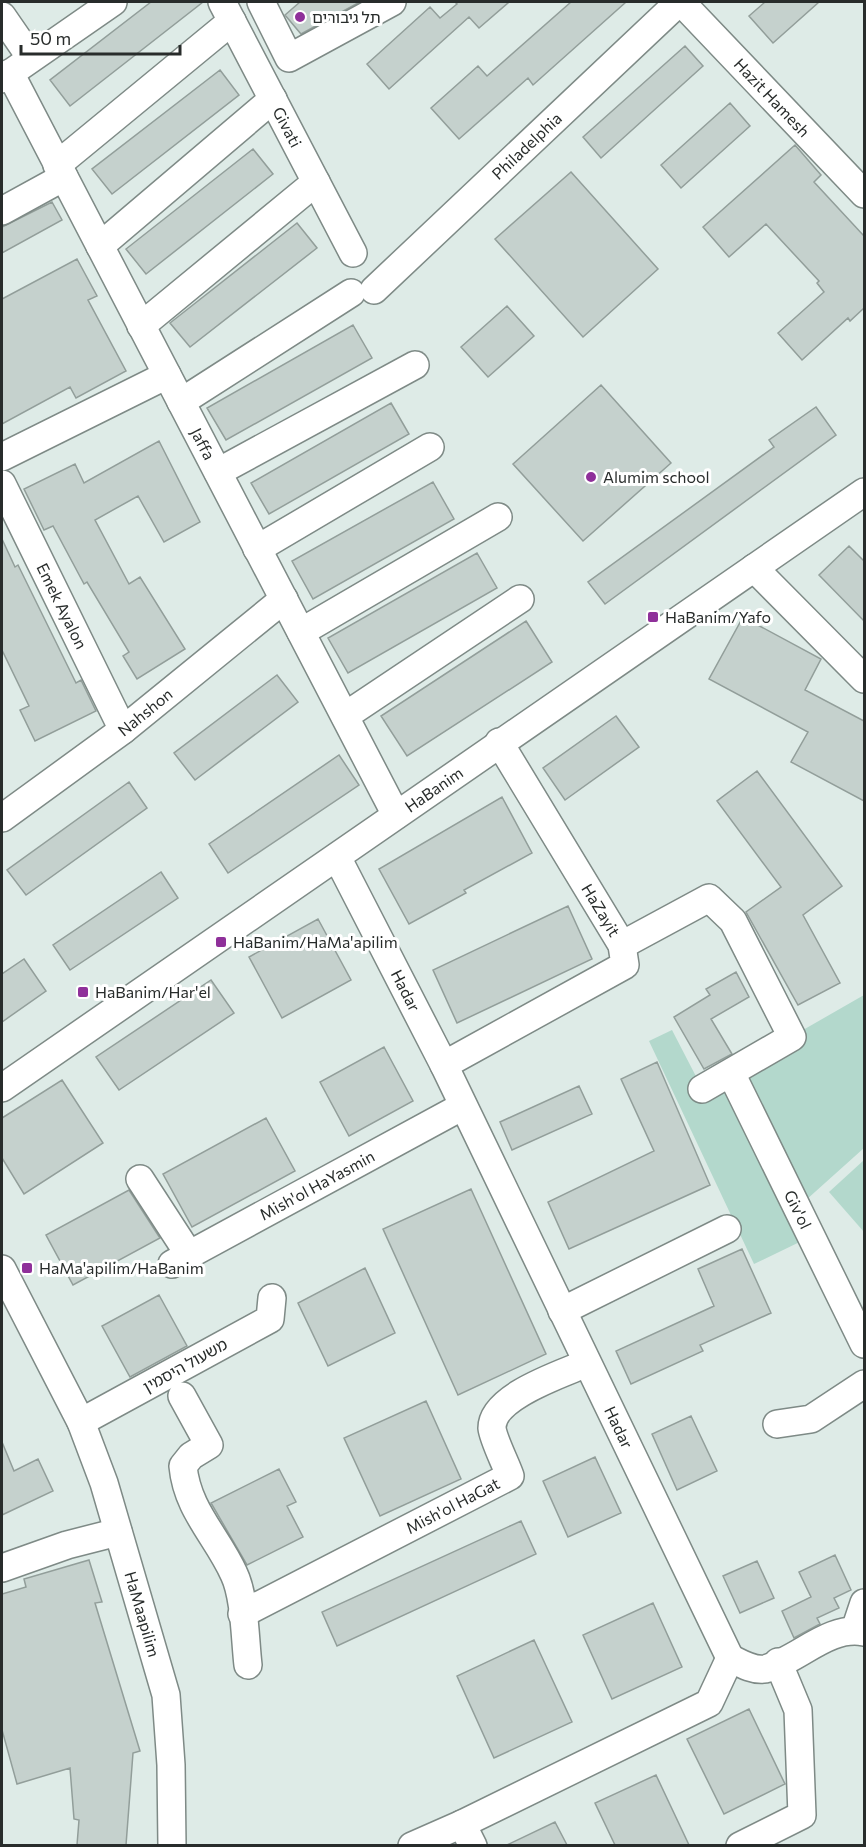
<svg xmlns="http://www.w3.org/2000/svg" width="866" height="1847" viewBox="0 0 866 1847" font-family="Commissioner,'Noto Sans Hebrew',sans-serif">
	<style>
		.green { fill: #b3d8cc }
		.building { fill: #c5d1cd; stroke: #929e9a; stroke-width: 1.5 }
		.lines { fill: none; stroke-linecap: round; stroke-linejoin: round }
		.minor-casing { stroke: #7e8a86; stroke-width: 30 }
		.minor { stroke: #fff; stroke-width: 27 }
		.poi-dot { fill: #8f309a; stroke: #fff; stroke-width: 2 }
		.labels { text-anchor: middle; stroke-width: 6; stroke-linejoin: round; paint-order: stroke }
		.poi-label { font-size: 16px; fill: #282c2b; stroke: #fff; text-anchor: start }
		.street-label { font-size: 16px; fill: #282c2b; stroke: #fff }
	</style>
	<rect width="100%" height="100%" fill="#deebe7"/>
	<!-- green -->
	<path class="green" d="M864,995V1148L796,1209L810,1237L754,1264L649,1041L672,1030L702,1088Z
		M864,1160V1232L829,1192Z"/>
	<!-- building -->
	<path class="building" d="M151,2H203L70,106L50,80Z
		M300,2H360L301,34L285,15Z
		M455,2H509L479,28L469,17L389,89L367,64L430,7L440,18L457,4Z
		M571,2H626L533,85L528,78L459,139L431,108L478,66L487,76Z
		M765,2H819L773,43L749,16Z
		M685,46L703,66L601,158L583,137Z
		M220,70L239,95L112,194L92,169Z
		M730,103L750,126L681,188L661,165Z
		M795,145L821,175L814,182L864,236V308L850,321L848,318L802,360L778,333L824,292L817,283L819,281L766,224L729,257L703,227Z
		M253,149L273,174L146,274L126,249Z
		M571,172L658,269L583,337L495,239Z
		M52,202L62,220L2,253V227Z
		M297,223L317,248L190,347L170,323Z
		M77,259L97,296L88,300L126,371L76,398L70,387L2,424V299Z
		M507,306L534,336L488,377L461,347Z
		M353,325L372,358L226,440L207,408Z
		M601,385L671,463L583,541L513,464Z
		M391,403L409,434L269,514L251,483Z
		M816,407L836,435L605,604L588,582L774,447L769,440Z
		M159,441L200,522L164,542L138,496L95,520L129,584L140,577L185,649L137,679L123,656L129,652L87,582L84,584L53,526L44,530L24,489L75,464L84,483Z
		M433,482L454,519L313,599L292,561Z
		M2,539L15,567L18,565L76,683L81,680L96,711L35,741L20,710L29,706L2,650Z
		M849,546L864,561V621L819,575Z
		M477,553L497,588L348,673L328,638Z
		M743,617L821,659L805,690L864,721V801L791,762L808,732L709,679Z
		M526,621L552,662L407,756L381,716Z
		M277,675L298,702L195,780L174,753Z
		M616,716L639,747L565,800L543,768Z
		M339,755L359,785L228,873L209,844Z
		M757,771L842,886L803,915L840,983L798,1005L746,912L781,887L717,801Z
		M129,782L147,808L26,895L7,870Z
		M502,797L532,853L464,890L466,893L409,924L379,869Z
		M161,872L178,898L70,970L53,945Z
		M568,906L592,959L457,1023L433,970Z
		M318,919L351,980L282,1018L249,957Z
		M24,959L46,991L2,1022V974Z
		M736,972L749,997L711,1019L732,1054L704,1069L674,1017L710,995L706,989Z
		M211,980L234,1013L119,1090L96,1057Z
		M384,1047L413,1101L349,1136L320,1082Z
		M657,1062L710,1185L569,1249L548,1202L654,1151L621,1079Z
		M62,1080L103,1143L24,1194L2,1158V1118Z
		M579,1086L592,1114L512,1150L500,1122Z
		M266,1118L295,1171L192,1227L163,1174Z
		M471,1189L546,1354L458,1395L383,1229Z
		M129,1190L160,1238L73,1285L46,1235Z
		M742,1249L771,1313L700,1345L703,1351L631,1384L616,1351L714,1306L698,1269Z
		M365,1268L395,1333L328,1366L298,1303Z
		M159,1295L187,1346L130,1377L102,1326Z
		M426,1401L461,1479L380,1516L344,1438Z
		M691,1416L717,1471L677,1490L652,1434Z
		M2,1442L14,1471L38,1459L53,1491L2,1515Z
		M595,1457L621,1513L568,1537L543,1481Z
		M279,1469L296,1502L287,1506L303,1537L247,1565L211,1503Z
		M521,1521L536,1554L337,1646L322,1612Z
		M835,1555L851,1590L834,1598L839,1608L817,1618L820,1624L794,1638L782,1611L811,1597L799,1572Z
		M89,1560L102,1602L95,1603L140,1751L133,1753L126,1845H77L79,1820L74,1819L70,1768L17,1784L2,1730V1594L26,1587L24,1579Z
		M757,1561L774,1598L740,1613L723,1576Z
		M653,1603L682,1667L612,1699L583,1635Z
		M534,1640L572,1722L494,1758L457,1676Z
		M749,1709L785,1784L724,1814L687,1739Z
		M656,1775L689,1845H615L595,1803Z
		M555,1822L567,1845H507Z"/>
	<g class="lines">
		<!-- minor casing -->
		<g class="minor-casing">
			<g id="minor">
				<path id="s1" d="M222,2L353,253"/>
				<path d="M261,2L289,58L392,2"/>
				<path id="s2" d="M681,2L864,194"/>
				<path d="M2,16L31,58"/>
				<path id="s3" d="M10,73L396,815"/>
				<path d="M2,79L113,2"/>
				<path d="M57,165L232,21"/>
				<path d="M2,211L64,177"/>
				<path d="M100,246L273,99"/>
				<path id="s4" d="M374,290L679,2"/>
				<path d="M141,326L316,182"/>
				<path d="M181,402L351,293"/>
				<path d="M2,457L167,375"/>
				<path d="M218,472L415,365"/>
				<path id="s5" d="M2,484L123,730"/>
				<path d="M257,549L430,447"/>
				<path d="M754,568L864,679"/>
				<path d="M301,632L498,517"/>
				<path d="M345,716L520,599"/>
				<path id="s6" d="M2,818L123,730L284,599"/>
				<path id="s7" d="M337,857L444,1065L730,1658"/>
				<path d="M622,945L709,898L733,921L792,1037L702,1089"/>
				<path d="M444,1065L625,965L622,945L499,742"/>
				<path id="s8" d="M731,1073L864,1344"/>
				<path id="s9" d="M2,1088L864,492"/>
				<path d="M140,1179L190,1256"/>
				<path id="s10" d="M172,1264L463,1106"/>
				<path id="s11" d="M2,1269L81,1422L104,1483L166,1695L171,1765L172,1846"/>
				<path d="M562,1311L727,1229"/>
				<path d="M182,1396L209,1445L191,1456L183,1466C187,1510 217,1536 234,1574C245,1597 245,1640 248,1665"/>
				<path d="M81,1422L270,1319L272,1298"/>
				<path d="M777,1424L811,1419L864,1384"/>
				<path d="M2,1568L67,1545L118,1532"/>
				<path id="s12" d="M242,1614L510,1476C506,1464 493,1439 492,1428C492,1396 562,1374 587,1363"/>
				<path d="M855,1630L864,1603"/>
				<path d="M730,1658C740,1663 753,1671 765,1669C799,1660 828,1625 864,1632"/>
				<path d="M462,1824L473,1846"/>
				<path d="M412,1846L462,1824L709,1703L730,1658"/>
				<path d="M740,1846L802,1815L798,1710L778,1662"/>
			</g>
		</g>
		<!-- minor -->
		<use href="#minor" class="minor"/>
	</g>
	<!-- markers -->
	<g class="poi-dot">
		<circle cx="300" cy="17" r="6"/>
		<circle cx="591" cy="477" r="6"/>
		<rect x="647" y="611" width="12" height="12" rx="3"/>
		<rect x="215" y="936" width="12" height="12" rx="3"/>
		<rect x="77" y="986" width="12" height="12" rx="3"/>
		<rect x="21" y="1262" width="12" height="12" rx="3"/>
	</g>
	<g class="labels">
		<!-- poi labels -->
		<g class="poi-label">
			<text x="312" y="23">תל גיבורים</text>
			<text x="603" y="483">Alumim school</text>
			<text x="665" y="623">HaBanim/Yafo</text>
			<text x="233" y="948">HaBanim/HaMa'apilim</text>
			<text x="95" y="998">HaBanim/Har'el</text>
			<text x="39" y="1274">HaMa'apilim/HaBanim</text>
		</g>
		<!-- street labels -->
		<g class="street-label">
			<text dy="6" stroke="none"><textPath href="#s2" startOffset="132">Hazit Hamesh</textPath></text>
			<text dy="6" stroke="none"><textPath href="#s1" startOffset="141">Givati</textPath></text>
			<text dy="6" stroke="none"><textPath href="#s4" startOffset="210">Philadelphia</textPath></text>
			<text dy="6" stroke="none"><textPath href="#s3" startOffset="418">Jaffa</textPath></text>
			<text dy="6" stroke="none"><textPath href="#s5" startOffset="136">Emek Ayalon</textPath></text>
			<text dy="6" stroke="none"><textPath href="#s6" startOffset="178">Nahshon</textPath></text>
			<text dy="6" stroke="none"><textPath href="#s9" startOffset="525">HaBanim</textPath></text>
			<text transform="translate(601 910) rotate(59)" y="6">HaZayit</text>
			<text dy="6" stroke="none"><textPath href="#s7" startOffset="150">Hadar</textPath></text>
			<text dy="6" stroke="none"><textPath href="#s10" startOffset="165">Mish'ol HaYasmin</textPath></text>
			<text dy="6" stroke="none"><textPath href="#s8" startOffset="152">Giv'ol</textPath></text>
			<text transform="translate(185 1365) rotate(-29)" y="6">משעול היסמין</text>
			<text dy="6" stroke="none"><textPath href="#s7" startOffset="636">Hadar</textPath></text>
			<text dy="6" stroke="none"><textPath href="#s12" startOffset="237">Mish'ol HaGat</textPath></text>
			<text dy="6" stroke="none"><textPath href="#s11" startOffset="374">HaMaapilim</textPath></text>
		</g>
	</g>
	<!-- border -->
	<rect width="866" height="1847" fill="none" stroke="#282c2b" stroke-width="6"/>
	<!-- scale -->
	<path d="M21 45v9h159v-9" fill="none" stroke="#282c2b" stroke-width="3"/>
	<text x="30" y="45" font-size="18" fill="#282c2b" stroke="#ffffff" stroke-width="4.5" paint-order="stroke">50 m</text>
</svg>
